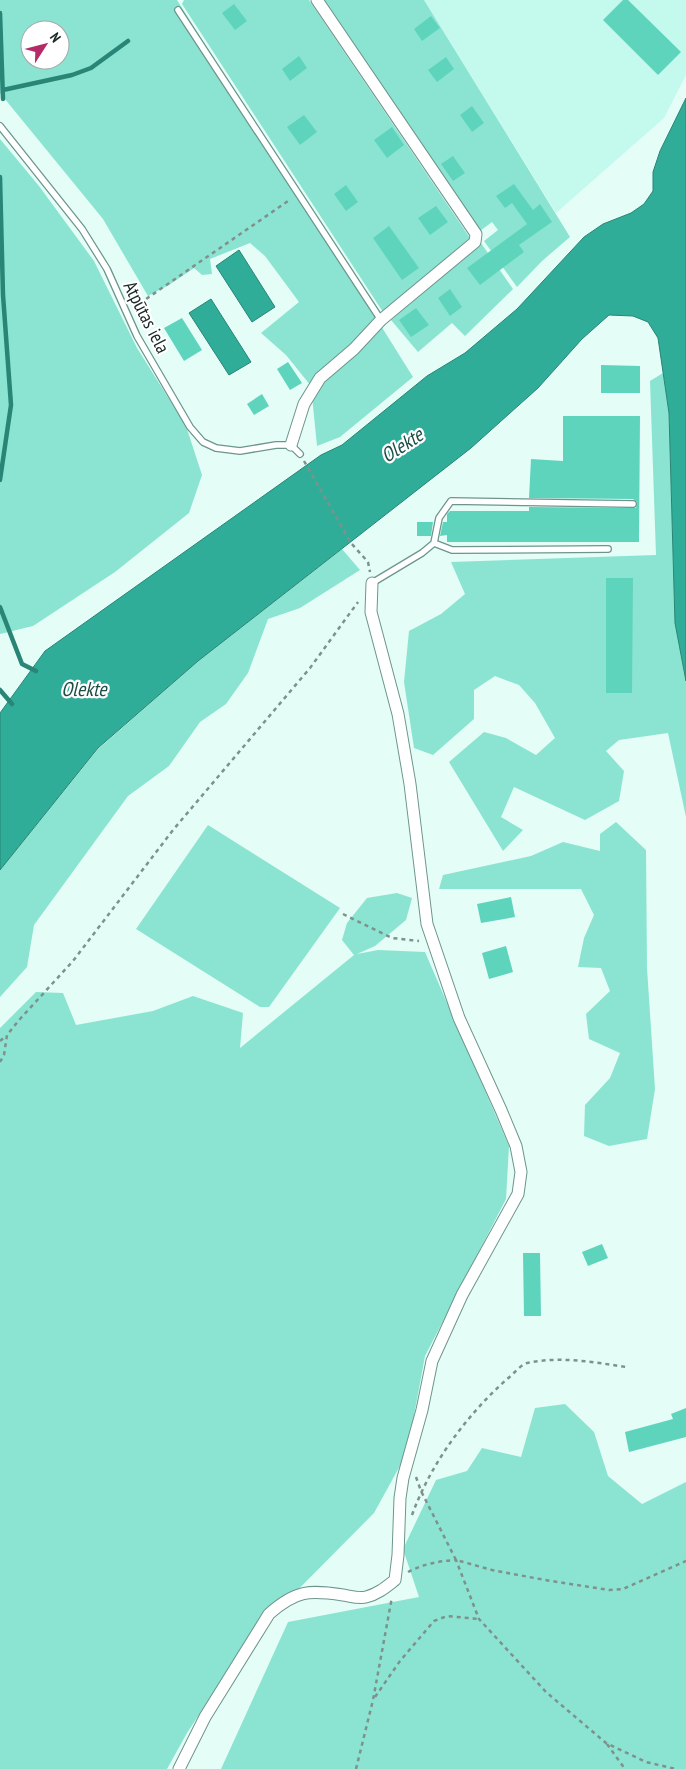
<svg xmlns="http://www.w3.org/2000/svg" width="686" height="1769" viewBox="0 0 686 1769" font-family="'PT Sans Narrow',sans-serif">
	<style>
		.built { fill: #c4f9ed }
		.green { fill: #8be4d1; fill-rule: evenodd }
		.water { fill: #30ad98; stroke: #298576 }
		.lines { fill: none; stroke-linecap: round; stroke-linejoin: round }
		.stream { stroke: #298576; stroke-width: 4.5 }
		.building { fill: #5fd4bd }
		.service-casing { stroke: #6d958c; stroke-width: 8 }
		.minor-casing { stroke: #6d958c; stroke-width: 13 }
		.path { stroke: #7e928d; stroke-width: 2.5; stroke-dasharray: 4 4; stroke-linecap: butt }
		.service { stroke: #fff; stroke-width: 5.5 }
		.minor { stroke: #fff; stroke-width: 11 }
		.labels { text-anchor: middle; stroke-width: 4.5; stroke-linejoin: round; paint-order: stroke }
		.street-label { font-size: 19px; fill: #192925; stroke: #fff }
		.water-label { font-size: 20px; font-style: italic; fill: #1c4e45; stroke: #fff }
	</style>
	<rect width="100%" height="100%" fill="#e4fdf7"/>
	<!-- built -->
	<path class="built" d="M424,0H686V75L664,118L556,213Z"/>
	<!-- green -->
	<path class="green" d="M0,0H177L413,377L340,437L317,446L311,386L286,355L261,333L299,302L265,256L250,243L210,259L212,274L202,275L194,268L169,285L148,296L103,219L0,93ZM30,30H60V60H30Z
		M184,0H309L470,238L383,312L182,4Z
		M324,0H424L570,237L542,261L517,287L484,241L498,230L492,222L480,231Z
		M0,139L39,186L94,261L137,348L186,426L202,475L189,513L115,572L33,626L0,634Z
		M481,243L513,289L465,336L452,323L418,352L391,320Z
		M663,373L669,413L675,623L686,681V817L668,733L619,740L606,751L624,771L619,801L585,820L514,787L501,817L523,830L503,851L449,762L484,732L506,738L536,755L555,738L535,703L519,685L495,676L474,690V719L433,755L414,748L404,682L409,631L441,614L465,594L451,562L656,555L650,381Z
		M342,549L360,570L300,608L268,619L248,673L226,704L200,722L169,766L128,796L34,925L27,967L0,997V870L98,749L198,661Z
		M616,822L646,850L647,968L655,1089L647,1139L609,1146L584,1136L585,1105L610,1078L620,1053L589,1039L586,1014L610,991L601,968L578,967L584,938L594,915L581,889H439L443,875L531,856L563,842L600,851V834Z
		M208,825L340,908L269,1007H260L136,929Z
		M397,893L412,898L406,920L375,946L357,954L378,950L425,952L509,1146L506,1199L425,1356L407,1453L374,1513L248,1640L187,1733L167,1769H0V1028L36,992L63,993L76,1025L153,1011L193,996L243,1013L240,1048L354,955L342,940L347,923L367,898Z
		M565,1404L594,1432L608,1476L642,1504L686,1482V1769H221L288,1622L419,1597L403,1549L436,1480L467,1471L482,1448L521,1457L535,1408Z"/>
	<!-- water -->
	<path class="water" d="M686,98V681L675,623L669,413L658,338L648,322L633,316L609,315L582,339L538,388L471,448L198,661L98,748L0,870V713L45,651L321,455L342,445L427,376L465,353L517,309L584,237L603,224L631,213L644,204L653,191V172L660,151Z
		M239,250L275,307L252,322L216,266Z
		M211,299L251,362L229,375L189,313Z"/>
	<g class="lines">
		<!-- stream -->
		<path class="stream" d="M0,13L3,99
			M3,90L72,75L91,68L128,41
			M0,177L3,295L11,405L0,480
			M0,607L22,664L36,671
			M0,690L12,704"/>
	</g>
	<!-- building -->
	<path class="building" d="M623,0H628L681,52L658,75L603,20Z
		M234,4L247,21L235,30L222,13Z
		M431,16L440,28L422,41L414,29Z
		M299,56L307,68L290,81L282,69Z
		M446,57L454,69L437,82L428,70Z
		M472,106L484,123L472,132L460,115Z
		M304,115L317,132L300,145L287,127Z
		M392,127L404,145L387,158L374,140Z
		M453,156L465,173L453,181L441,164Z
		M514,184L533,210L540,204L552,222L519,245L524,252L480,285L467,268L527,224L512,203L505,208L496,196Z
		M346,185L358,202L346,211L334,194Z
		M436,206L448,222L430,235L418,218Z
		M389,226L419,268L402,280L373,238Z
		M450,289L462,307L450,316L438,298Z
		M416,308L429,325L411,337L399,320Z
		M182,318L202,350L184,361L164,328Z
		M288,362L302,383L290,390L277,369Z
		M601,365L640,366V393H601Z
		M262,394L269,406L254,415L247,404Z
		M563,416H640L639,542H447V535L440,536L443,522H447V514L450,511H529V507L636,508L637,502L633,499L529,498L531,459L563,461Z
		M417,522H433L431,536H417Z
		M606,578H633L632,693H606Z
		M511,897L515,917L481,923L477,904Z
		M506,946L513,972L489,979L482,953Z
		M602,1244L608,1258L588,1266L582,1252Z
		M523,1253H540L541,1316H524Z
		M686,1408V1437L629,1452L625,1432L673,1419L671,1414Z"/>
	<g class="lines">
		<!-- service casing -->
		<g class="service-casing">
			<path id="service" d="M178,10L381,320
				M0,126L82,229L107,269L137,336L190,427L203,442L216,448L240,451L276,445H291L300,454
				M434,543L439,518L451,501L633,504
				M372,583L422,553L434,543L452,550L608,549"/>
		</g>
		<!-- minor casing -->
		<g class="minor-casing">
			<path id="minor" d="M291,445L304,404L320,378L354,349L381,320L475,242L476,234L317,0
				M179,1769L205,1717L269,1614C296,1590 309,1590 343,1595C350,1596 359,1599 366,1597C378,1594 386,1587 395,1580L398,1555L400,1498L403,1478L422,1410L432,1361L462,1295L518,1194L521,1172L516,1146L501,1110L459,1018L427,924L410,784L398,714L371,612L372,583"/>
		</g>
		<!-- path -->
		<path class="path" d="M133,308L291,199
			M304,461L351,543L368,562L370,572
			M343,914L392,938L419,941
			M0,1041L6,1036
			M0,1062L4,1055L7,1035L20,1019L73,961L173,830L310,668L358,602
			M416,1477L421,1491L456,1560L492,1570L545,1580L609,1590L623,1589L686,1561
			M412,1515C431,1463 466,1416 507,1379C513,1375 520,1365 527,1363C560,1356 593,1362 626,1367
			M408,1572C423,1564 439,1561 456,1560L479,1619L546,1692L606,1743L646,1762L676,1769
			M375,1697L400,1661L434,1621L447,1616L479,1619
			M607,1744L625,1769
			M356,1769L373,1700L392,1597"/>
		<!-- service -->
		<use href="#service" class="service"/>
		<!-- minor -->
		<use href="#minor" class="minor"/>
	</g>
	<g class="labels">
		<!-- street labels -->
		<g class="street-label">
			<text transform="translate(147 317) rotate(63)" y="7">Atpūtas iela</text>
		</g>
		<!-- water labels -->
		<g class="water-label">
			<text transform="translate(402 445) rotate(-33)" y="7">Olekte</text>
			<text x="84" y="696">Olekte</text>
		</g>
	</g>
	<!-- north arrow -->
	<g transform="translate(45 45) rotate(54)"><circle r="24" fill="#ffffff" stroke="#a3a9a8"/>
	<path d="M0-4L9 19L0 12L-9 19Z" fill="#b52b68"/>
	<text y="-8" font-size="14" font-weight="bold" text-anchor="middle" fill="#192925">N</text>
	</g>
</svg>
